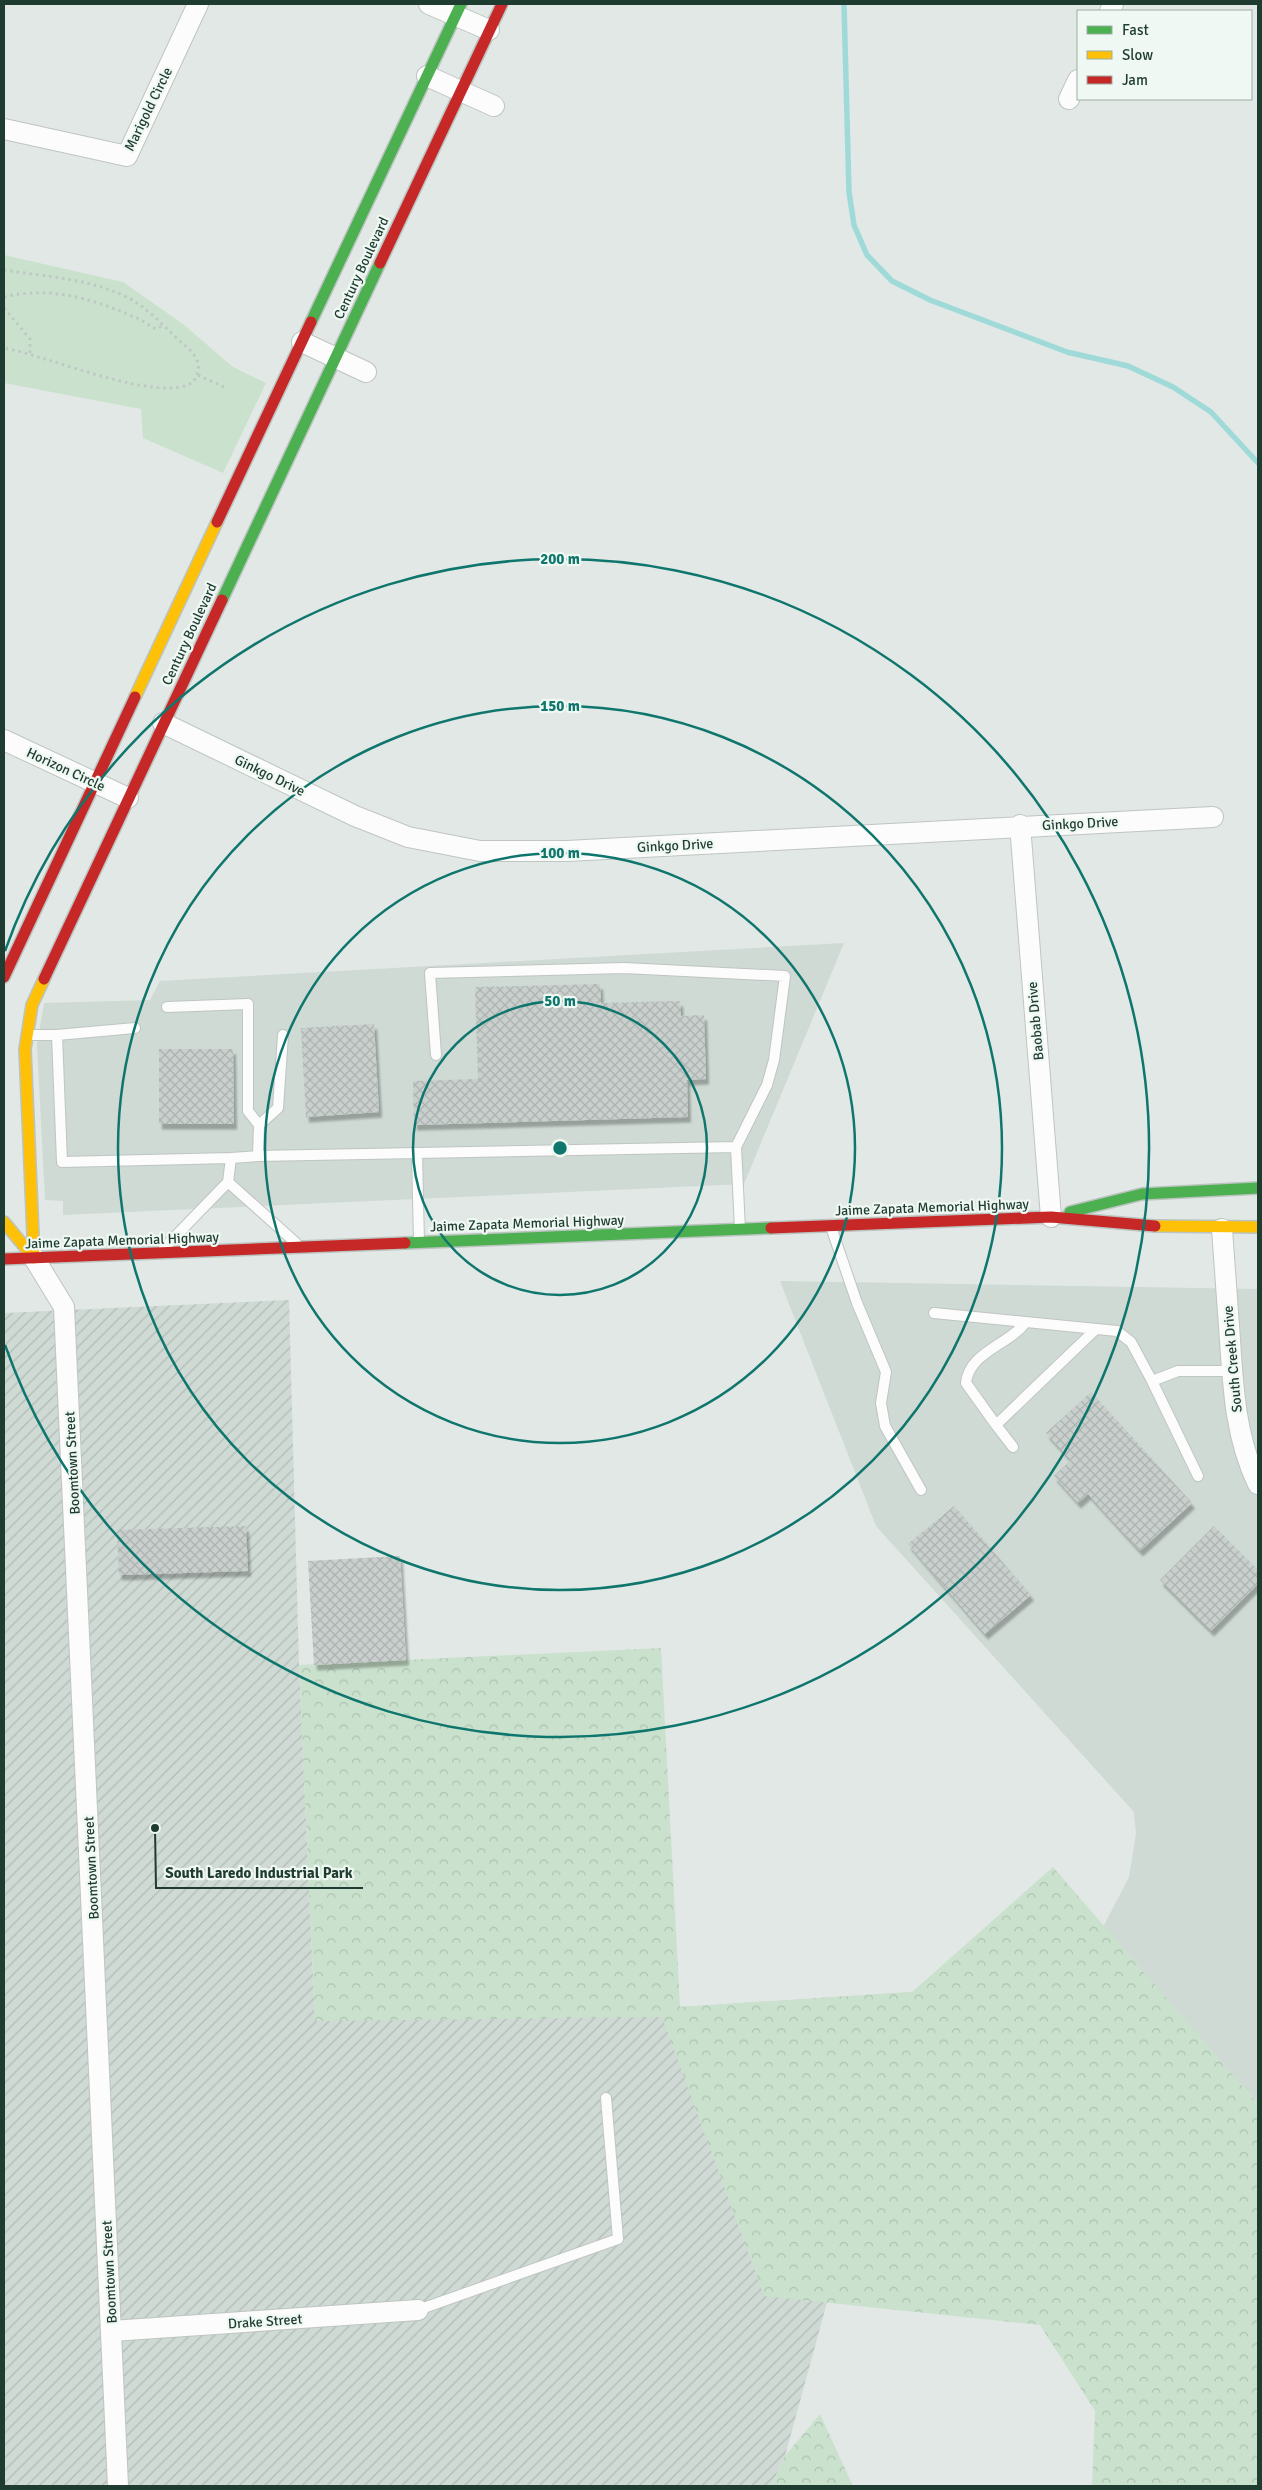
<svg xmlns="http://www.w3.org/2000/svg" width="1262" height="2490" viewBox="0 0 1262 2490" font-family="Signika,sans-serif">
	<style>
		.built { fill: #cfdad4 }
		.industrial { fill: url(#industrial-furrows) }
		.forest { fill: url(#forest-crowns) }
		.green { fill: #cae2cd }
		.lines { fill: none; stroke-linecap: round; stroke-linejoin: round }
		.stream { stroke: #9fdad9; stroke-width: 5.5 }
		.building { fill: url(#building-cross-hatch); filter: url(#shadow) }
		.lane-casing { stroke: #bfc5c2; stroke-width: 12 }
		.street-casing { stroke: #bfc5c2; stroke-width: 22 }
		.fast-casing { stroke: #bbc4c0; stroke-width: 14 }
		.slow-casing { stroke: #bbc4c0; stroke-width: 14 }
		.jam-casing { stroke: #bbc4c0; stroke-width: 14 }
		.path { stroke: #bfc8c5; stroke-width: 3; stroke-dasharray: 2.5 4; stroke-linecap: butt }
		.lane { stroke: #fbfcfb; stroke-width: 10 }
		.street { stroke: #fbfcfb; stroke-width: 20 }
		.fast { stroke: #4caf50; stroke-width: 11 }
		.slow { stroke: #ffc107; stroke-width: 11 }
		.jam { stroke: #c62828; stroke-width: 11 }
		.ring { fill: none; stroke: #0f766e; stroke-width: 2.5 }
		.labels { text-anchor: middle; stroke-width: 4.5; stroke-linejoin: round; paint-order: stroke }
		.street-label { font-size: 14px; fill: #1f3c30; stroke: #eff8f2 }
		.centre { fill: #0f766e; stroke: #eff8f2; stroke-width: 2.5 }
		.ring-label { font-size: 15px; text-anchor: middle; font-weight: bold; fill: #0f766e; stroke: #eff8f2; stroke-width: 4.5; stroke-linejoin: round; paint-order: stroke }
		.leader { fill: none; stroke: #1f3c30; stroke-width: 2 }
		.callout-dot { fill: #1f3c30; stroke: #eff8f2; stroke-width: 2 }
		.callout-label { font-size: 15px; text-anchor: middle; font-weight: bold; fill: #1f3c30; stroke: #eff8f2; stroke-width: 4.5; stroke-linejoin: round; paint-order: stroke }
	</style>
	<defs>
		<pattern id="industrial-furrows" width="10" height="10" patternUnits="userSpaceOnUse" patternTransform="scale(1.25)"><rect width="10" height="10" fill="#cfdad4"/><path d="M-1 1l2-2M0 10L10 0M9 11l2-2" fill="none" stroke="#b1bcb6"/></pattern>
		<pattern id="forest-crowns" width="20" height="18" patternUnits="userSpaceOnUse" patternTransform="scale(1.25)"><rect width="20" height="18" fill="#cae2cd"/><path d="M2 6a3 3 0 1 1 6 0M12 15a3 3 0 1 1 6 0" fill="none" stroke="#adc3b0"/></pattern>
		<pattern id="building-cross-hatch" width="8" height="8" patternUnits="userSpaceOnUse" patternTransform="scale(1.25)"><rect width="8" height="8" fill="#c9cfcc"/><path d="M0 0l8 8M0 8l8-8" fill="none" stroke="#acb3b0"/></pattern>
		<filter id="shadow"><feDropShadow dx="3" dy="5.5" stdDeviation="1" flood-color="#0004"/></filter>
	</defs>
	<rect width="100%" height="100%" fill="#e2e8e5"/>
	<!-- built -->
	<path class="built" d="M844,943L744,1184L63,1215V1201L45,1200L37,1045L44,1003L150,1000L160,981Z
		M780,1281L1258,1289V2104L1103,1927L1129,1877L1136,1834L1134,1812L876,1526Z"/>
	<!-- industrial -->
	<path class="industrial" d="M289,1300L299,1665L315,2021L680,2007L912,1992L785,2456L771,2486H4V1313Z"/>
	<!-- forest -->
	<path class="forest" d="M661,1648L680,2007L912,1992L1053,1867L1258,2104V2486H1092L1095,2411L1040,2325L764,2296L662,2017L315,2021L299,1665Z
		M820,2414L853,2486H771L785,2456Z"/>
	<!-- green -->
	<path class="green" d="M4,255L123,282L183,324L233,367L266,383L223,473L143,438L141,409L4,383Z"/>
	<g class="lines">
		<!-- stream -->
		<path class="stream" d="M844,4L849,192L854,225L867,255L892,281L930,300L1067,352L1128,366L1173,387L1211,412L1258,463"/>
	</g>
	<!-- building -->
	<path class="building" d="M600,984L601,1003L680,1001L681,1016L704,1015L706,1079L687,1080L688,1117L414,1125L413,1081L478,1079L475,987Z
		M374,1024L379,1112L306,1117L301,1028Z
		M159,1049H233L234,1124H159Z
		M1091,1392L1192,1503L1140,1551L1088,1494L1078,1503L1054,1476L1071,1460L1046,1433Z
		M954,1506L1031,1595L985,1634L908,1544Z
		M246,1526L248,1571L119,1575L117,1530Z
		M1214,1526L1258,1570V1584L1211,1631L1160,1580Z
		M400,1556L406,1660L314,1665L308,1561Z"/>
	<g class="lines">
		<!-- lane casing -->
		<g class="lane-casing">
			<path id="lane" d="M167,1007L248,1004V1111L259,1125
				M135,1028L57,1035L62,1162L231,1158
				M28,1035H57
				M436,1055L430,973L624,968L785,976L774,1060L767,1085L736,1147
				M417,1154L419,1242
				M258,1156L259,1125L278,1108L283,1035
				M228,1182L296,1243
				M831,1227L857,1303L886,1372L881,1403L885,1426L921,1490
				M164,1248L228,1182L231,1158L258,1156L736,1147L740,1229
				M934,1313L1117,1331L1131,1342L1152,1381L1178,1371H1232
				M1026,1322C1009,1345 969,1352 966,1383L996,1425L1096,1329
				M1152,1381L1198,1476
				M996,1425L1013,1447
				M418,2310L618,2239L606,2098"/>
		</g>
		<!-- street casing -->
		<g class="street-casing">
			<path id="street" d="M429,4L489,30
				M1110,11L1113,4
				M427,76L494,106
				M1069,99L1078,80
				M4,129L127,156L198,4
				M302,342L366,372
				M163,723L355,816L408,837L480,851H567L1213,817
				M4,740L128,798
				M1020,825L1051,1217
				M1222,1229C1225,1266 1227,1303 1230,1340C1233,1389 1236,1439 1258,1484
				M34,1258L64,1307L118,2486
				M112,2331L418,2310"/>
		</g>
		<!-- fast casing -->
		<g class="fast-casing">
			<path id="fast" d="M311,322L461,4
				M222,600L380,263
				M1070,1212L1142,1194L1258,1188
				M405,1243L771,1228"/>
		</g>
		<!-- slow casing -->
		<g class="slow-casing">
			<path id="slow" d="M135,697L217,522
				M4,1222L34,1258
				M1155,1226L1258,1227
				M34,1258L25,1049L32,1005L44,979"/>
		</g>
		<!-- jam casing -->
		<g class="jam-casing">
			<path id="jam" d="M380,263L502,4
				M217,522L311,322
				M4,977L135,697
				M44,979L222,600
				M771,1228L1051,1217L1155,1226
				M4,1259L405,1243"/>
		</g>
		<!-- path -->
		<path class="path" d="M4,270C48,277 102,279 140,305C158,318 174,337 191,351C200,361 201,371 193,382C160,405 46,355 4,348
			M4,297C49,286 91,298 132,316C141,319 148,325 156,329L162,326
			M4,308L30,339V353
			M198,375L226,388"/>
		<!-- lane -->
		<use href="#lane" class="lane"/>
		<!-- street -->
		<use href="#street" class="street"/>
		<!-- fast -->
		<use href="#fast" class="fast"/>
		<!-- slow -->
		<use href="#slow" class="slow"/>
		<!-- jam -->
		<use href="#jam" class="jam"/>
	</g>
	<!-- distance rings -->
	<g class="ring">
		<circle cx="560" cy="1148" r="147"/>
		<circle cx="560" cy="1148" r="295"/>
		<circle cx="560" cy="1148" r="442"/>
		<path d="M5 951A589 589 0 1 1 5 1345"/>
	</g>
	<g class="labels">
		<!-- street labels -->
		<g class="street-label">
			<text transform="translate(148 109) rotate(-64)" y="5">Marigold Circle</text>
			<text transform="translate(361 268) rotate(-65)" y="5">Century Boulevard</text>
			<text transform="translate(189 634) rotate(-65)" y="5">Century Boulevard</text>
			<text transform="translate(66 769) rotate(25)" y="5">Horizon Circle</text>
			<text transform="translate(270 775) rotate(26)" y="5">Ginkgo Drive</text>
			<text transform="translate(1080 823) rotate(-3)" y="5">Ginkgo Drive</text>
			<text transform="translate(675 845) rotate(-3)" y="5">Ginkgo Drive</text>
			<text transform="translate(1035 1021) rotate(-95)" y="5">Baobab Drive</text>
			<text transform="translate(932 1207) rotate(-2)" y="5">Jaime Zapata Memorial Highway</text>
			<text transform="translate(527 1223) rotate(-2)" y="5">Jaime Zapata Memorial Highway</text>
			<text transform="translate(122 1240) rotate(-2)" y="5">Jaime Zapata Memorial Highway</text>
			<text transform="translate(1232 1359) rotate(-95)" y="5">South Creek Drive</text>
			<text transform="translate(72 1463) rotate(-93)" y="5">Boomtown Street</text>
			<text transform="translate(91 1868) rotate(-93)" y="5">Boomtown Street</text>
			<text transform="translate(109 2272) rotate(-93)" y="5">Boomtown Street</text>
			<text transform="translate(265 2321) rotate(-4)" y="5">Drake Street</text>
		</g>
	</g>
	<circle cx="560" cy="1148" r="8" class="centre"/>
	<g class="ring-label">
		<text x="560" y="564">200 m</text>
		<text x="560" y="711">150 m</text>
		<text x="560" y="858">100 m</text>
		<text x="560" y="1006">50 m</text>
	</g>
	<!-- callouts -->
	<path class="leader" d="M155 1828L156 1888H363"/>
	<circle class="callout-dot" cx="155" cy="1828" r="5"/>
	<g class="callout-label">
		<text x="259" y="1878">South Laredo Industrial Park</text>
	</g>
	<!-- border -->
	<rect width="1262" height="2490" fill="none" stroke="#1f3c30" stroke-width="10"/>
	<!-- legend -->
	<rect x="1077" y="10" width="175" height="90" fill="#eff8f2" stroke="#9cada4"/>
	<rect x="1087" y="26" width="25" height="8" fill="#4caf50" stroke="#9cada4"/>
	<text x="1122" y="35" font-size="15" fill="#1f3c30">Fast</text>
	<rect x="1087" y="51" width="25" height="8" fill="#ffc107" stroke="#9cada4"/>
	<text x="1122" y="60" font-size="15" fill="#1f3c30">Slow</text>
	<rect x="1087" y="76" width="25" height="8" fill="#c62828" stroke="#9cada4"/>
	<text x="1122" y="85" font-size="15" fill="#1f3c30">Jam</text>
</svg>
